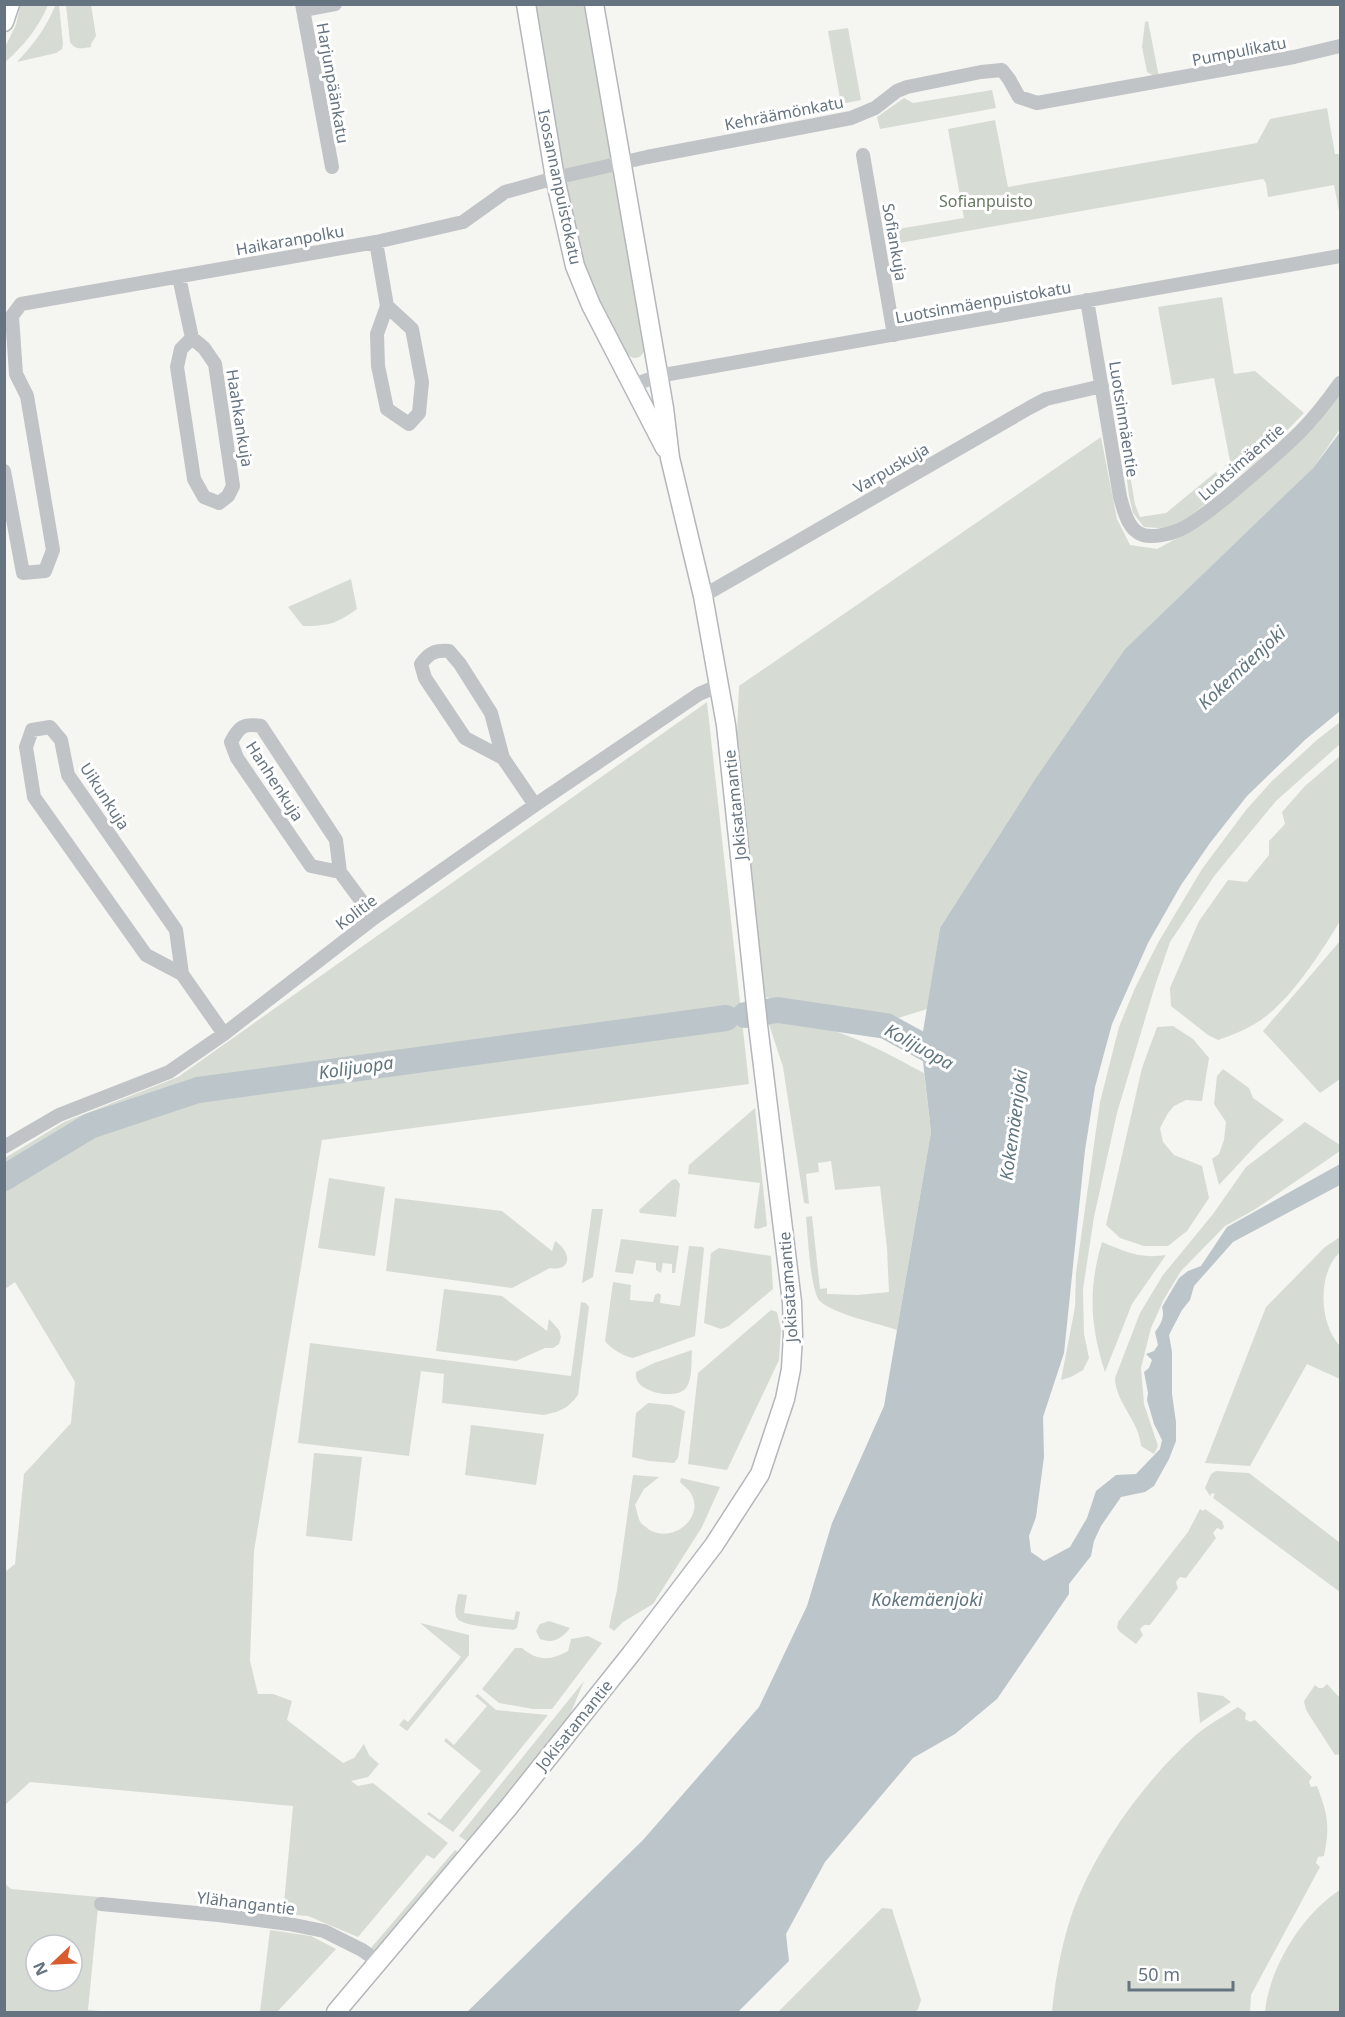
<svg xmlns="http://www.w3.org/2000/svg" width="1345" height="2017" viewBox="0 0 1345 2017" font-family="'Noto Sans',sans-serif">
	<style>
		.green { fill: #d6dcd3; fill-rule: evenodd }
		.water { fill: #bcc5ca }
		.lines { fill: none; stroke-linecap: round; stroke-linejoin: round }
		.river { stroke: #bcc5ca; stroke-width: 26 }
		.secondary-casing { stroke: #b3b7bb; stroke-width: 21 }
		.street { stroke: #c0c4c7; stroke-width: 14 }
		.secondary { stroke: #fff; stroke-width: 18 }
		.labels { text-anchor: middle; stroke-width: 6; stroke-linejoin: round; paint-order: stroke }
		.street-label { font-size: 16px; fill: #667481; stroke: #fff }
		.park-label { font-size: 16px; fill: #687964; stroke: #fff }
		.water-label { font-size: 18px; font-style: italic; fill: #61757e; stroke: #fff }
	</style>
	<rect width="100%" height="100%" fill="#f5f5f2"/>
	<!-- green -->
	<path class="green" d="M20,5H48C39,27 23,47 5,62V47L16,25Z
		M59,5L63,44L62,49L56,53L17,62C33,45 46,28 55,6Z
		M66,5H91L96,36L91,44V47C82,48 76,51 70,42Z
		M533,5H586L645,349C641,359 634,361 626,353L591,289L575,242Z
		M1148,21L1159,77H1156L1147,72L1142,47L1145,22Z
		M848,28L861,100L841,104L828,31Z
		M992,90L996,108L880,129L877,117L904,98L913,103Z
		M1327,108L1335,154H1340V216L1334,185L1268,197L1266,183L1263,179L888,245L886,231L964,218L948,129L995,120L1008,187L1257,143L1270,119Z
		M1222,297L1234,374L1255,371L1304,413L1256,462L1236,478L1225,465L1230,461L1214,378L1172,385L1158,307Z
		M1340,391V429L1314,467L1125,649L940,928L927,1009L898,1018L764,997L737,733L739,686L1101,437L1117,519L1130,545L1157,549L1196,528L1243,491L1317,424Z
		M1116,395L1135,504L1140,517L1166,513L1216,472L1226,486C1209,500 1181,529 1158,528C1154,528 1149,527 1144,527L1133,513L1129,496Z
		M351,579L357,609C336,624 328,626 303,626L288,607Z
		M707,702L749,1084L322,1140L254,1551L250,1661L258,1694H273L292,1701L287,1720L343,1763L354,1758L364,1744L369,1755L379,1764L368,1777L351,1781L358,1786L373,1783L448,1843L434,1859L427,1855L358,1937L308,1916L283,1914L293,1806L30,1782L5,1805V1572L15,1564L24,1474L71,1423L75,1382L15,1282L5,1289V1158L64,1122L178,1077Z
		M1340,722V744L1276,801L1215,875L1170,942L1154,989L1117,1113L1094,1217L1083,1289L1084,1334L1089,1358L1083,1370L1071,1377L1061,1380L1075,1307L1076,1273L1100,1102L1119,1027L1135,988L1159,941L1202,869L1246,810L1272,781L1318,739Z
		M1340,756V921C1322,951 1293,996 1265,1017C1250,1028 1235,1034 1218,1040L1208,1035L1171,1006L1170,988L1199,921L1228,880L1247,882L1269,855V841L1285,824L1282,812L1305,786Z
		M1340,941V1079L1320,1093L1263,1031Z
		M767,1018C830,1022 870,1044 924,1073L931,1132L897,1330C880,1324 829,1313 819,1300C810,1287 808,1236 806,1217L812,1216L820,1289L827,1288V1294L858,1295L889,1292L887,1248L880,1186L835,1190L831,1161L818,1163L819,1172L806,1174L809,1204L804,1203L783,1067Z
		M1173,1026L1193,1039L1209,1058L1202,1101L1186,1100L1174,1106L1168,1113L1160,1128L1163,1142L1174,1155L1202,1166L1209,1198L1187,1231L1168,1246H1144L1120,1238L1106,1225L1142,1068L1157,1027Z
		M1223,1069L1249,1088L1253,1098L1284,1120L1259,1142L1219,1185L1212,1159L1219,1154L1224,1140L1226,1122L1214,1104L1217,1076Z
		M755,1108L767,1226L758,1229L754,1228L760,1183L688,1174L689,1165Z
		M1305,1122L1340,1145V1151L1254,1210L1225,1226L1181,1271L1164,1299L1151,1328L1141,1368L1144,1404L1158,1446L1154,1454L1141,1446C1139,1420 1116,1404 1115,1378L1140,1313L1163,1275L1213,1214L1246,1167Z
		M329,1178L385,1187L375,1256L318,1248Z
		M676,1179L680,1184L676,1217L640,1213L639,1210L672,1180Z
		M395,1198L502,1211L552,1251L555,1241C572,1252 572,1272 550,1268L512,1288L386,1271Z
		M592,1209H603L593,1277L582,1283Z
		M1340,1237V1252C1317,1273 1319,1324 1340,1346V1379L1307,1364L1250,1466L1205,1463L1266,1307L1325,1247Z
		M621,1239L679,1246L675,1273H672V1264L663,1263L661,1273L656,1270V1263L636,1260L633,1274L615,1272Z
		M1102,1242C1126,1252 1140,1259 1166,1255L1132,1304L1105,1372C1090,1325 1088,1289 1102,1242Z
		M689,1246L703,1247L704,1249L695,1336L633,1358C623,1356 611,1349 605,1341L613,1282L631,1285L630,1300L653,1302L655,1295L658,1293L661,1295L660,1303L680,1306Z
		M719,1248L771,1256L773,1289L729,1326L721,1329L704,1323L711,1253Z
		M444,1289L502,1296L547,1331L549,1319L559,1330L561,1337L559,1344L553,1348H545L516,1361L436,1351Z
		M581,1302L586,1303L589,1307L578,1395C567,1409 561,1411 544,1415L442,1403L444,1374L421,1371L409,1456L298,1443L310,1343L571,1376Z
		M771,1310L777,1312L781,1330L779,1360L727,1470L688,1464L698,1373Z
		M692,1350C691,1360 693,1379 686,1388C677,1399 646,1394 638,1382C636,1379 636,1376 636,1372L654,1363Z
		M648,1403L671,1405L685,1411L678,1458L674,1463L649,1461L632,1457L636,1413Z
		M471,1425L544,1434L536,1485L465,1475Z
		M314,1453L362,1457L352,1541L306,1536Z
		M1216,1471L1249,1473L1339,1542L1340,1536V1592L1213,1498L1215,1494L1212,1493L1210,1496L1205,1488L1211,1474Z
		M633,1475L659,1477L644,1489L635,1505C637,1510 638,1519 641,1523C641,1524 648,1528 648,1529C672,1545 707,1517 690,1492C688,1489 683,1485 680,1482L681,1478L720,1487L702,1527L653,1604L623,1622L614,1631L609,1627L617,1590Z
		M1200,1509L1203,1511L1205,1509L1222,1521L1224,1527L1222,1530L1217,1528L1213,1533L1216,1538L1186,1578L1180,1577L1176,1582L1178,1588L1150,1625H1144L1140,1629L1143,1635L1136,1644L1120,1632L1117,1628L1118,1622L1188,1532Z
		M458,1594L467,1595L464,1613L514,1620L516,1611L520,1612L517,1628L513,1630C501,1628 462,1627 457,1618C453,1612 457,1600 458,1594Z
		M549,1621L570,1628C561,1639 553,1644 540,1639L536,1631L540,1624Z
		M420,1623L469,1635V1655L407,1731L399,1725L404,1719L408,1722L461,1657Z
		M588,1636L602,1643L552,1709H533L499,1703L482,1689L515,1648H522C537,1661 551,1661 568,1651L571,1639Z
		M584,1681L564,1729L472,1845L459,1836Z
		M1327,1684L1340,1698V1754L1335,1755L1306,1710L1304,1701L1315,1685L1319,1688H1323Z
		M1197,1692L1223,1696L1231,1702L1200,1723Z
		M478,1694L496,1710L548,1715L453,1832L427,1814L429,1812L440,1820L481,1771L444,1741L446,1738L454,1745L487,1706L475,1696Z
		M1238,1707L1246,1713L1245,1719L1250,1722L1255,1720L1312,1777L1309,1782L1311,1787L1317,1786C1328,1815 1330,1826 1324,1856L1318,1857L1316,1863L1320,1867L1251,1995L1250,2012H1052C1055,1982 1060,1952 1069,1923C1089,1857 1144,1780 1196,1735C1209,1724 1224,1716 1238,1707Z
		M455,1850L463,1855L379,1953L370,1949Z
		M4,1883L11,1889L99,1897L88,2010L113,2012H5ZM36,1945H72V1981H36Z
		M1340,1890V2012H1265C1269,1968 1303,1913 1340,1890Z
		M882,1908L892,1909L921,2000L918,2009L915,2012H778Z
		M270,1930L311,1936L336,1949L277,2012H260Z"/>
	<!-- water -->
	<path class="water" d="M1340,432V711L1306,739L1247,796L1210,843L1181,885L1148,943L1112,1024L1095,1087L1085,1150L1064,1353L1043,1417L1044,1457L1036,1517L1029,1536L1031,1552L1044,1561L1070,1547L1087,1518L1096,1491L1116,1475L1136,1474L1160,1449L1162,1440L1154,1424L1147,1400L1148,1393L1144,1372L1149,1368L1152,1360L1146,1354L1154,1351L1158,1345L1155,1332C1161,1324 1165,1317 1162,1307L1179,1278L1188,1271L1201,1266L1227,1227L1340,1164V1185L1233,1242L1194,1286L1190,1300L1182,1310L1169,1335L1172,1352V1394L1176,1422V1441L1169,1459L1154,1486L1145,1492L1121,1497L1101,1526L1094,1541L1091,1556L1069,1584V1594L997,1699L955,1734L913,1758L825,1862L786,1934L789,1961L738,2012H467L643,1840L759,1707L807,1606L832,1523L884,1406L931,1132L921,1044L940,928L1036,778L1125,649L1314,467Z"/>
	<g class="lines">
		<!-- river -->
		<path class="river" d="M745,1015L778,1010L886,1026L950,1061
			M4,1178L90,1126L198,1090L726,1018"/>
		<!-- secondary casing -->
		<g class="secondary-casing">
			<path id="secondary" d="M526,4L555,178L575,266L591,305L665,448
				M4,22L10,4
				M336,2012L508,1808L631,1654L714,1545L760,1474L785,1399L791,1369L793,1335L792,1302L758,1025L726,725L703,596L670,458L664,408L594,4"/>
		</g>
		<!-- street -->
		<path class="street" d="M302,4L332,167
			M303,10L335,4
			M863,155L894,335
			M376,242L387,306L377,334L378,366L387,409L409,424L419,413L422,382L412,329L387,306
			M179,277L192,338L181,349L177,367L194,479L204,497L219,503L228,496L233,486L215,364L204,348L192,338
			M1087,300L1120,497C1124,511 1128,530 1143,535C1153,538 1170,534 1179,530C1197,522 1212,508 1228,496C1252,475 1277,455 1300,432C1315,417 1328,400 1340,383
			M633,385L658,376L1340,256
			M4,471L23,573L45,571L53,550L27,396L16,374L12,316L21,304L376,242L463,222L505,192L555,178L647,157L851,118L875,108L897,91L907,87L981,72L1002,70L1009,79L1019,97L1037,103L1294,57L1340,46
			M703,596L1029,408L1046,399L1102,386
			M503,758L491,713L460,664L449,651C435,650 429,653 421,664L425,678L465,738L503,758L535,805
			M340,872L336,840L261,726C243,723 239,727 231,742L237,758L311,866L340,872L374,918
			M182,974L176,930L68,775L61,740L50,727L32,730L26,747L34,797L146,955L182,974L224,1034
			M4,1147L59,1115L169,1072L224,1034L374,918L535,805L699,694L720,685
			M101,1904L218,1915L289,1924L324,1931L362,1950L379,1962"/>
		<!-- secondary -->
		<use href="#secondary" class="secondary"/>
	</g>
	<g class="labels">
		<!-- street labels -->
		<g class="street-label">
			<text transform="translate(1239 51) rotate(-11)" y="6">Pumpulikatu</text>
			<text transform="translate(333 83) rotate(80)" y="6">Harjunpäänkatu</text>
			<text transform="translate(784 113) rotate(-11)" y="6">Kehräämönkatu</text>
			<text transform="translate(560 187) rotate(78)" y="6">Isosannanpuistokatu</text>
			<text transform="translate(290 240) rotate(-10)" y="6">Haikaranpolku</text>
			<text transform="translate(895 242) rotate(80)" y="6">Sofiankuja</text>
			<text transform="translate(983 302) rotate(-10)" y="6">Luotsinmäenpuistokatu</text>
			<text transform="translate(240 418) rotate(81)" y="6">Haahkankuja</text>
			<text transform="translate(1124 419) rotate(81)" y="6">Luotsinmäentie</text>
			<text transform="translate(1241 462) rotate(-41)" y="6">Luotsimäentie</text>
			<text transform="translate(891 468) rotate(-30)" y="6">Varpuskuja</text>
			<text transform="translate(275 781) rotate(57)" y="6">Hanhenkuja</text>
			<text transform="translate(105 796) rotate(57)" y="6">Uikunkuja</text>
			<text transform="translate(735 805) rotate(-96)" y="6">Jokisatamantie</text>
			<text transform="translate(356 912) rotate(-37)" y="6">Kolitie</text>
			<text transform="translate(788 1287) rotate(-94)" y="6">Jokisatamantie</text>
			<text transform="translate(574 1725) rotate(-51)" y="6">Jokisatamantie</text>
			<text transform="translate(246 1903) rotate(7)" y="6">Ylähangantie</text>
		</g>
		<!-- park labels -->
		<g class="park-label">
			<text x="986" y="207">Sofianpuisto</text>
		</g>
		<!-- water labels -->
		<g class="water-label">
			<text transform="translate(1242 668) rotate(-43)" y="6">Kokemäenjoki</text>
			<text transform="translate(919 1047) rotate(29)" y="6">Kolijuopa</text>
			<text transform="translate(356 1068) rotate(-8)" y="6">Kolijuopa</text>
			<text transform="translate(1014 1125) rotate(-82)" y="6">Kokemäenjoki</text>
			<text x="927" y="1606">Kokemäenjoki</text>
		</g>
	</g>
	<!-- border -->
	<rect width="1345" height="2017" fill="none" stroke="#667481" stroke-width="12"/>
	<!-- north arrow -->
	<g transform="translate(54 1963) rotate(247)"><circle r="28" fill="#ffffff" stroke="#c2c7cd" stroke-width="1.5"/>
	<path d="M0-4.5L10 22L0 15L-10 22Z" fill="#d95c2e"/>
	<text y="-9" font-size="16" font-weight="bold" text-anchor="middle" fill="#667481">N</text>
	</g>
	<!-- scale -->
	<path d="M1129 1981v9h104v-9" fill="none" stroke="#667481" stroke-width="3"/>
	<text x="1138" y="1981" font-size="18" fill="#667481" stroke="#ffffff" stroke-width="4.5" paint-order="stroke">50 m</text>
</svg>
